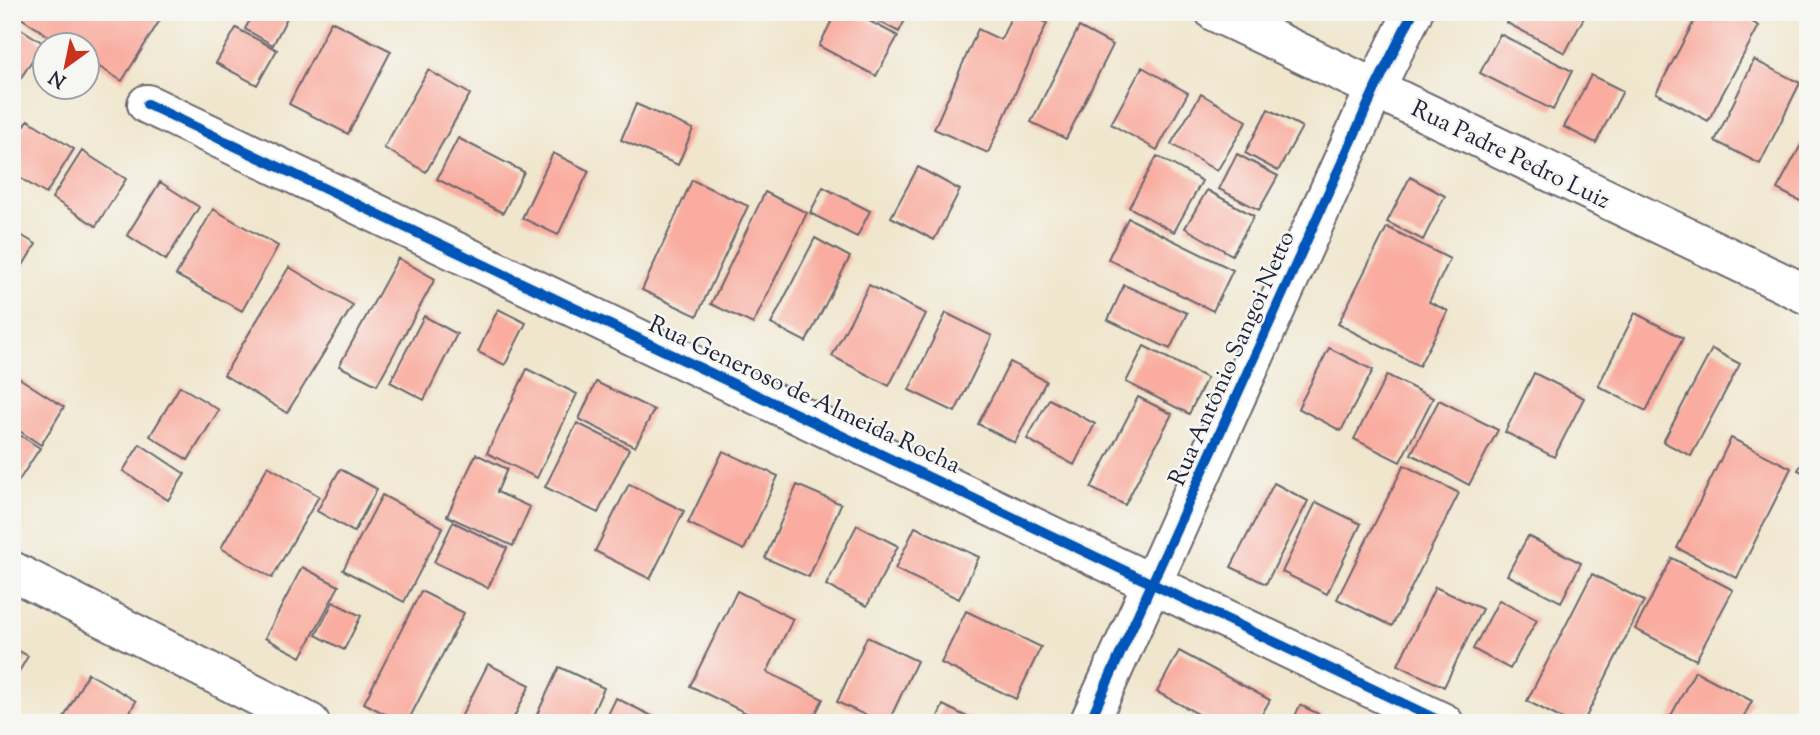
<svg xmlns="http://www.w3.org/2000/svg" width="1820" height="735" viewBox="0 0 1820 735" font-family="'Sorts Mill Goudy',serif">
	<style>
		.building { fill: #f9ac9f }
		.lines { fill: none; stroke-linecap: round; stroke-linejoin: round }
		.minor-casing { stroke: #6a676e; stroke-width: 42 }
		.minor { stroke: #fff; stroke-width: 38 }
		.cycleway-casing { stroke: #f6f6f2; stroke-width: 15 }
		.cycleway { stroke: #0057b8; stroke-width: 10 }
		.labels { text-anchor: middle; stroke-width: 5; stroke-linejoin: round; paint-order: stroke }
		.street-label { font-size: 24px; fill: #22223b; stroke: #f6f6f2 }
	</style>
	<rect width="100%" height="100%" fill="#f6f6f2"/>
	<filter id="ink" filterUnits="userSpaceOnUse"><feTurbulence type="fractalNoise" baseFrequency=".0143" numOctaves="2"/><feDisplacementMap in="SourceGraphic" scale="14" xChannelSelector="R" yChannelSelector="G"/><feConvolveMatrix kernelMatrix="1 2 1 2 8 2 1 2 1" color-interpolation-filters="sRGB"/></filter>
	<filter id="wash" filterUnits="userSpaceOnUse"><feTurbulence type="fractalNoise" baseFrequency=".00686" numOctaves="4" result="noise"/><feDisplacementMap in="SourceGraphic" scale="28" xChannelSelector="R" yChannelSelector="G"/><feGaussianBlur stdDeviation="1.57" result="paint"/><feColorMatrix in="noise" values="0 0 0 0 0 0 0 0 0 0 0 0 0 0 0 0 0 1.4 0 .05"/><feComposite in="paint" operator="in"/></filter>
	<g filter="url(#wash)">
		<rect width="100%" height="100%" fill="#f0e6cd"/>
		<g id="blocks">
			<!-- building -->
			<path class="building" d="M12,12H165L122,81L88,60V46H64Z
				M254,12H290L273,45L245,29Z
				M836,12H852L898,36L876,76L819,46Z
				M861,12H909L899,32Z
				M1013,12H1020L1047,23L988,153L934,129L978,29L1001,40Z
				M1513,12H1587L1565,53L1507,23Z
				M1699,12H1734L1759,26L1708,121L1656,93Z
				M331,21L391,51L348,134L289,104Z
				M12,23L43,43L12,92Z
				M1079,27L1113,45L1066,139L1031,122Z
				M236,28L277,50L257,85L216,63Z
				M1500,34L1572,71L1553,110L1480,73Z
				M1754,60L1800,83L1760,164L1715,141Z
				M1142,67L1188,93L1157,150L1111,124Z
				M428,70L470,94L426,172L384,148Z
				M1591,75L1623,91L1596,143L1564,127Z
				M1201,94L1247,121L1217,171L1171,144Z
				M636,104L693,129L678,165L621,140Z
				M1268,109L1302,127L1278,171L1245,153Z
				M28,120L74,149L46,194L12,173V146Z
				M1808,132V205L1777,189Z
				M458,138L524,172L503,213L437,179Z
				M82,151L126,179L96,226L52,198Z
				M553,153L589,171L558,235L522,218Z
				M1237,154L1278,176L1259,210L1219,189Z
				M1157,156L1202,181L1174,232L1129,207Z
				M918,167L960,190L934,240L891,217Z
				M1410,177L1445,196L1423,240L1387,222Z
				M692,180L748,206L697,316L642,290Z
				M160,182L199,207L166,260L127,235Z
				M823,187L870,211L857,237L810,213Z
				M1207,190L1254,216L1232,255L1185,228Z
				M765,192L807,213L753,324L711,304Z
				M213,209L278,246L242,311L176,275Z
				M1128,218L1233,270L1213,311L1108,259Z
				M1387,227L1450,259L1429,302L1448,311L1419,366L1338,324Z
				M12,230L36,244L12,283Z
				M815,238L850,257L806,342L771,324Z
				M398,258L435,279L377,385L339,366Z
				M289,267L353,305L287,413L224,375Z
				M869,285L926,314L889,386L832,356Z
				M1124,285L1187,313L1170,349L1108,320Z
				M498,309L526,323L505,365L478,352Z
				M946,313L992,336L955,412L909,390Z
				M1635,313L1683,338L1646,411L1598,386Z
				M424,316L457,334L424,400L390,382Z
				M1144,346L1207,378L1189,414L1126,382Z
				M1329,348L1373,370L1341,431L1298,408Z
				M1712,349L1740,364L1691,456L1663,442Z
				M1010,362L1046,381L1015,443L978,424Z
				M527,369L577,394L537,478L487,453Z
				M1534,373L1584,398L1554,457L1505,432Z
				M1387,375L1433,398L1400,462L1354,439Z
				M16,376L64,407L41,445L12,426V382Z
				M596,382L654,410L635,447L579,419Z
				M180,386L219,410L188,460L150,436Z
				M1138,397L1172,414L1125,505L1091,488Z
				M1049,399L1095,424L1074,465L1027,439Z
				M1439,400L1498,430L1469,485L1411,454Z
				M577,423L629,449L598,513L545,487Z
				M12,430L40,448L12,491Z
				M1731,438L1791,468L1737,578L1677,548Z
				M140,444L185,474L168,500L123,471Z
				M723,451L778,476L744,550L688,523Z
				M1808,452V475L1798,470Z
				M476,454L507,469L497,492L530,507L513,546L447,516Z
				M1404,465L1459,493L1392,626L1337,599Z
				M268,466L319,496L272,578L221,548Z
				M340,469L377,489L354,532L317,511Z
				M1274,483L1308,501L1266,584L1231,567Z
				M629,484L684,511L650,579L595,551Z
				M797,485L841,504L809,577L765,558Z
				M382,495L443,527L404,602L343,570Z
				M1316,502L1361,524L1327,594L1282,572Z
				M453,522L507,548L488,588L434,562Z
				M857,525L898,546L867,606L826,585Z
				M915,527L979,557L959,599L895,569Z
				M1528,536L1581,563L1561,602L1507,575Z
				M1672,558L1733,590L1696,660L1635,629Z
				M302,567L339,586L301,657L265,638Z
				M1592,574L1644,601L1583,723H1570L1527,701Z
				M1435,587L1482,609L1444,687L1398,665Z
				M421,591L464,613L407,723H402L364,703Z
				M737,591L793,619L767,672L823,699L811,723H767L690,686Z
				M1499,600L1537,620L1510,669L1473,649Z
				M333,602L361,616L344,650L316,635Z
				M966,611L1041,647L1016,699L941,663Z
				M867,637L917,661L888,723H882L837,702Z
				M12,647L28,656L12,684Z
				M1179,651L1270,700L1257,723H1215L1157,692Z
				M488,664L530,685L511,723H458Z
				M559,667L604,688L588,723H533Z
				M1695,671L1752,701L1740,723H1667Z
				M88,673L136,701L124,723H61Z
				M616,698L666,723H604Z
				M943,705L979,723H935Z
				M1300,705L1337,723H1292Z"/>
		</g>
	</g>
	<g filter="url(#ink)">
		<use href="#blocks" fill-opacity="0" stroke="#6a676e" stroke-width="2"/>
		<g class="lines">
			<!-- minor casing -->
			<g class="minor-casing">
				<path id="minor" d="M1215,12L1808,295
					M147,104L1444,723
					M12,571L310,723
					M1089,723L1375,89L1413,12"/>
			</g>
			<!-- minor -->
			<use href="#minor" class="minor"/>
			<!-- cycleway casing -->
			<g class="cycleway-casing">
				<path id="cycleway" d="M147,104L1444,723
					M1089,723L1375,89L1413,12"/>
			</g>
			<!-- cycleway -->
			<use href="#cycleway" class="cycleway"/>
		</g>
	</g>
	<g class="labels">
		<!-- street labels -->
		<g class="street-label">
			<text transform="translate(1511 154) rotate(26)" y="8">Rua Padre Pedro Luiz</text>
			<text transform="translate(1231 358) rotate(-66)" y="8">Rua Antônio Sangoi Netto</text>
			<text transform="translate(805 394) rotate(25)" y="8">Rua Generoso de Almeida Rocha</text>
		</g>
	</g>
	<!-- margin -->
	<rect width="1820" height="735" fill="none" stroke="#f6f6f2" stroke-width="42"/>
	<!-- north arrow -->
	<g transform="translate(66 66) rotate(213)"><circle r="33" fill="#f6f6f2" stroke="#a1a1a9" stroke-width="2"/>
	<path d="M0-5L12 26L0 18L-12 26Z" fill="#c8321e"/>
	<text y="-10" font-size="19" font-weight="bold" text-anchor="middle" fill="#22223b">N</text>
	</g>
</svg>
